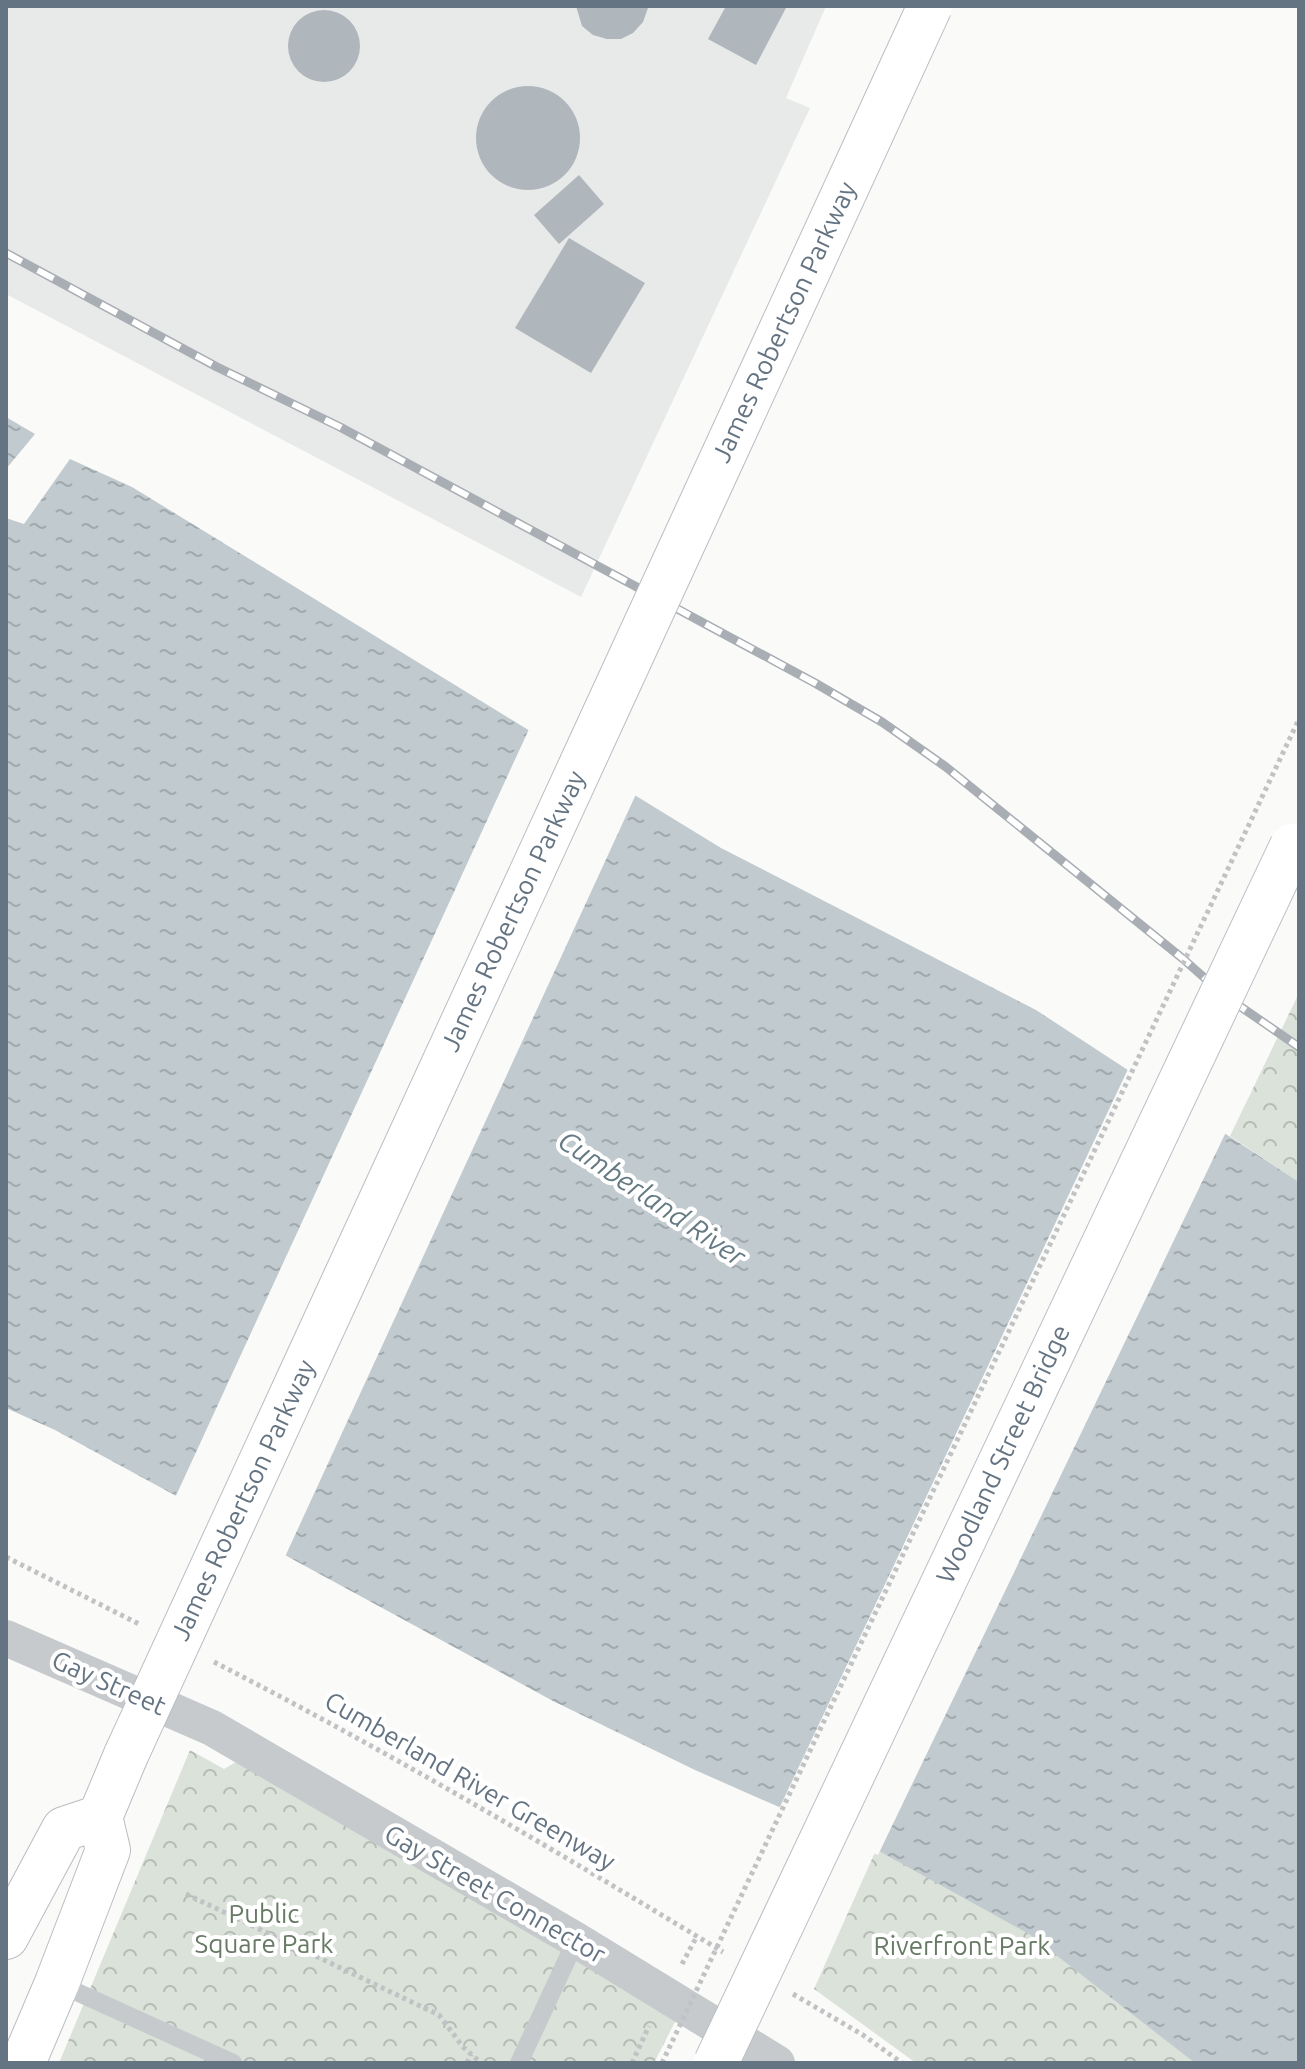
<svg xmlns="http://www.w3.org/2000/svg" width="1305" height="2069" viewBox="0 0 1305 2069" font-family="Ubuntu,sans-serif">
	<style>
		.built { fill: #e8e9e9 }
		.park { fill: url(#park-crowns) }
		.water { fill: url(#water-ripples) }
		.pier { fill: #fafaf8 }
		.building { fill: #afb6bc }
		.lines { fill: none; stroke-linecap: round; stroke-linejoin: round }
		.primary-casing { stroke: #b9bdc1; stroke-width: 46 }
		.path { stroke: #c0c2c4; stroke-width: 5; stroke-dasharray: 4 4; stroke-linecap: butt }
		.service { stroke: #c6cacd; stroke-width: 18 }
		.minor { stroke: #c6cacd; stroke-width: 36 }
		.primary { stroke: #fff; stroke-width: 44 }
		.rail-casing { stroke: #a8aeb4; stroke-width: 9 }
		.rail { stroke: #fff; stroke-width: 6; stroke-dasharray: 18; stroke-linecap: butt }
		.secondary-bridge-casing { stroke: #babfc4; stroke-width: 46; stroke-linecap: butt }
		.primary-bridge-casing { stroke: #b9bdc1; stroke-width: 46; stroke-linecap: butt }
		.path-bridge { stroke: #c0c2c4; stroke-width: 5; stroke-dasharray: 4 4; stroke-linecap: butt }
		.secondary-bridge { stroke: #fff; stroke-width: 44 }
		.primary-bridge { stroke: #fff; stroke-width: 44 }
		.labels { text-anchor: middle; stroke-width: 8; stroke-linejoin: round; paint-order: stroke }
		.street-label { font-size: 26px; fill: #657482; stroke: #fff }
		.park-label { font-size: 26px; fill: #677a64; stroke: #fff }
		.water-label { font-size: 28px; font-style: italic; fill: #657a83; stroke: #fff }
	</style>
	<defs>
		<pattern id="park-crowns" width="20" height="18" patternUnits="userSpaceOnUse" patternTransform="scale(2)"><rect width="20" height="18" fill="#dbe2d9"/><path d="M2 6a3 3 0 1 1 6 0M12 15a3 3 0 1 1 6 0" fill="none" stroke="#b5bcb5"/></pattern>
		<pattern id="water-ripples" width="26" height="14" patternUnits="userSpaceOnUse" patternTransform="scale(2)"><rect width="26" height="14" fill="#c1cacf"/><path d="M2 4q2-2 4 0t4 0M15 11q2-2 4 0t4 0" fill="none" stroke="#a0a9ad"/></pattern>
	</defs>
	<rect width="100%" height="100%" fill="#fafaf8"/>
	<!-- built -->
	<path class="built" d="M6,6H826L786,98L810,108L581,597L6,294Z"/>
	<!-- park -->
	<path class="park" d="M1299,993V1182L1230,1136Z
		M190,1750L224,1769L236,1762L679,2014L654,2063H59Z
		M917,1758L1283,2063H916L814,1989Z"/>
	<!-- water -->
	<path class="water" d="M6,417L35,434L6,469Z
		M70,459L132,487L721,848L1036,1010L1299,1182V2063H1195L1029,1934L879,1851L695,1770L553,1701L55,1430L6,1408V518L24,524Z"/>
	<!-- pier -->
	<path class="pier" d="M530,727L637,792L284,1559L174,1500Z
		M1129,1067L1227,1130L878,1855L778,1811Z"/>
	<!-- building -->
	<path class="building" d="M576,6H648V8L643,22L633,33L621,39H607L593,35L582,26Z
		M726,6H787L756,65L708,39Z
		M288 46a36 36 0 1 1 72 0a36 36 0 1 1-72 0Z
		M476 138a52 52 0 1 1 104 0a52 52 0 1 1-104 0Z
		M579,175L604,204L559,244L534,215Z
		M569,238L645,283L591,373L515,328Z"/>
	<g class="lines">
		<!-- primary casing -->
		<g class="primary-casing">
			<path id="primary" d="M6,1937L64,1829L100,1817
				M23,2063L57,1983L108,1850L100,1817L126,1755"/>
		</g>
		<!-- path -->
		<path class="path" d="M6,1557L141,1625
			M214,1662C388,1751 556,1851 723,1952
			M186,1894L439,2015L463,2047L481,2063
			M682,1964L697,1936
			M793,1994L863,2035L902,2063
			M467,2063L471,2054
			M632,2063L649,2026"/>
		<!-- service -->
		<path class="service" d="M57,1983L233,2063
			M519,2063L576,1940"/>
		<!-- minor -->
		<path class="minor" d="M6,1638L212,1728L576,1940L777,2063"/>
		<!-- primary -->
		<use href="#primary" class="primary"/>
		<!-- rail casing -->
		<g class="rail-casing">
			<path id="rail" d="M6,253L217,367L340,427L815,683L882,722L946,767L1182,958L1225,996L1299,1047"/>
		</g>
		<!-- rail -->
		<use href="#rail" class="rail"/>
		<!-- secondary-bridge casing -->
		<g class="secondary-bridge-casing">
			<path id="secondary-bridge" d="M716,2063L1292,846"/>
		</g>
		<!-- primary-bridge casing -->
		<g class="primary-bridge-casing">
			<path id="primary-bridge" d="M126,1755L930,6"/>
		</g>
		<!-- path-bridge -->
		<path class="path-bridge" d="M662,2063L1299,719"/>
		<!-- secondary-bridge -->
		<use href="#secondary-bridge" class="secondary-bridge"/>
		<!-- primary-bridge -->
		<use href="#primary-bridge" class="primary-bridge"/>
	</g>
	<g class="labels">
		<!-- street labels -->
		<g class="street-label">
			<text transform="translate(784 322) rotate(-65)" y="9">James Robertson Parkway</text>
			<text transform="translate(513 911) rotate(-65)" y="9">James Robertson Parkway</text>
			<text transform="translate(1003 1454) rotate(-65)" y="9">Woodland Street Bridge</text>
			<text transform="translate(243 1500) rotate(-65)" y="9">James Robertson Parkway</text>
			<text transform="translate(109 1683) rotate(24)" y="9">Gay Street</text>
			<text transform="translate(470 1781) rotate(30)" y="9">Cumberland River Greenway</text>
			<text transform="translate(495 1894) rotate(30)" y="9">Gay Street Connector</text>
		</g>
		<!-- park labels -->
		<g class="park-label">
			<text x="264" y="1923">Public<tspan x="264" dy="30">Square Park</tspan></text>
			<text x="962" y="1955">Riverfront Park</text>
		</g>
		<!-- water labels -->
		<g class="water-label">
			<text transform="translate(652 1198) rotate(34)" y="10">Cumberland River</text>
		</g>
	</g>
	<!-- border -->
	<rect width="1305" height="2069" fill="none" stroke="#657482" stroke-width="16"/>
</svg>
